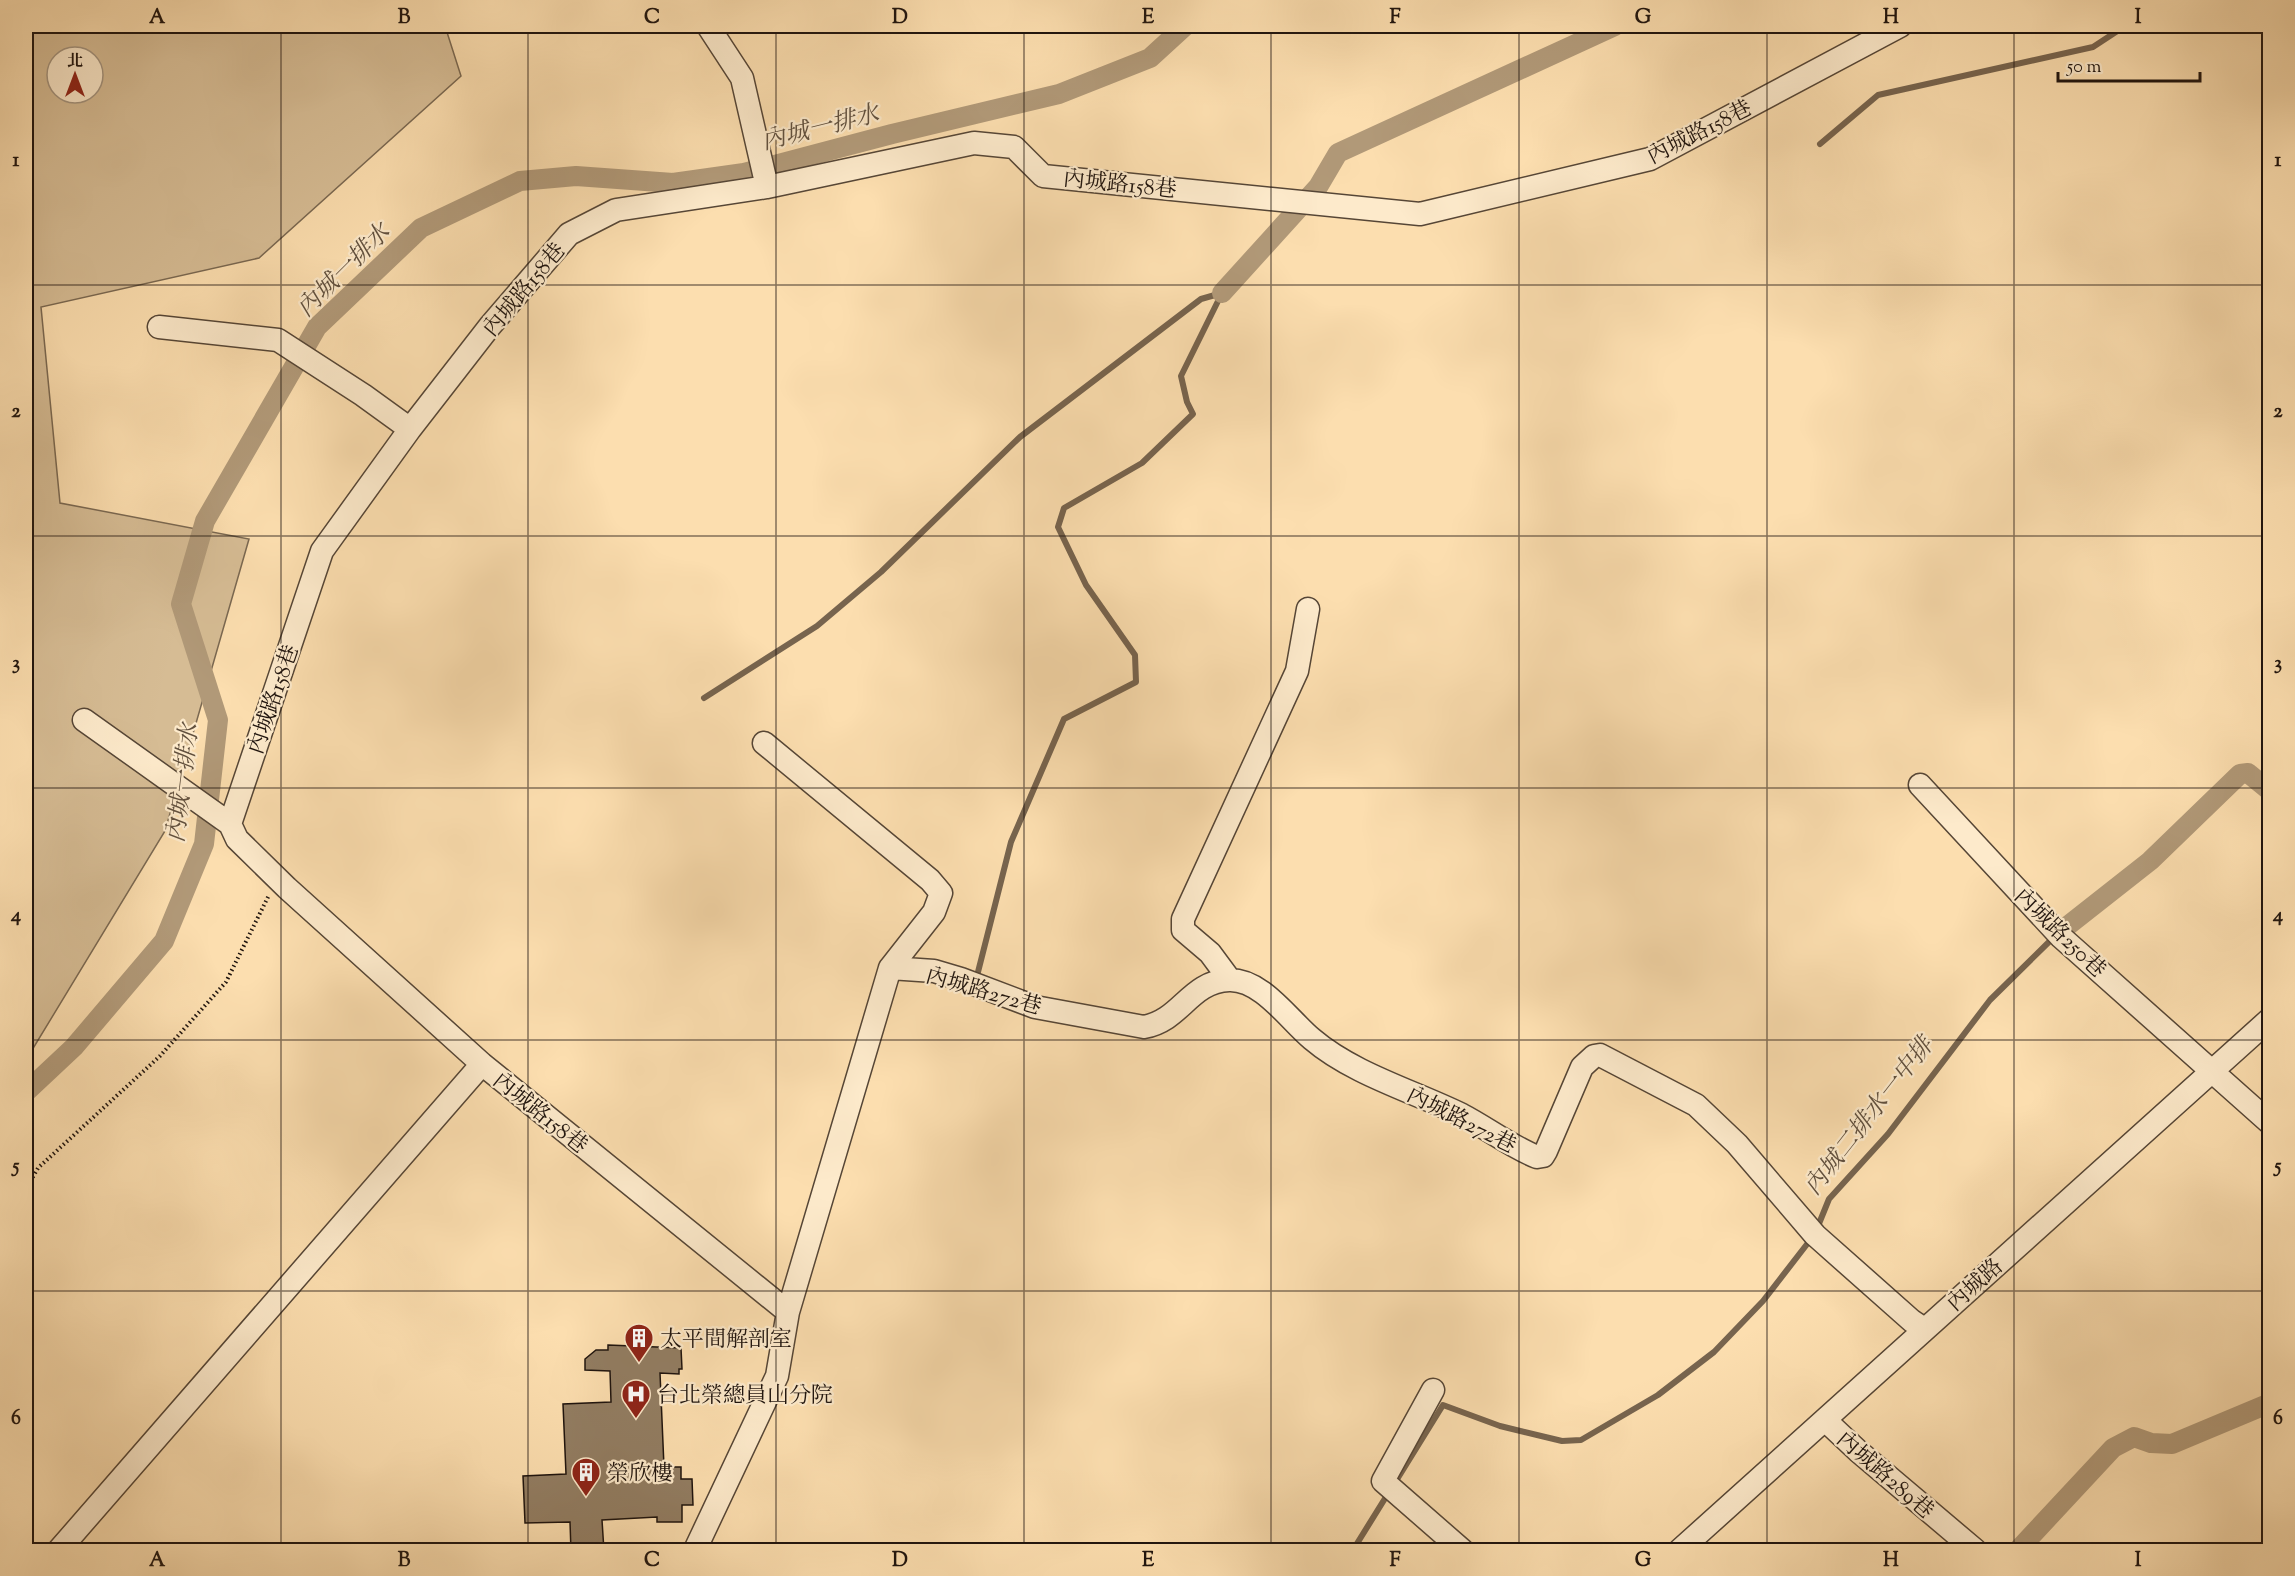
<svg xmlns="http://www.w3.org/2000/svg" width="2295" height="1576" viewBox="0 0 2295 1576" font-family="'Sorts Mill Goudy','Noto Serif TC',serif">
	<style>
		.green { fill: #d6bc94; stroke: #7a6851; stroke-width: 1.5; fill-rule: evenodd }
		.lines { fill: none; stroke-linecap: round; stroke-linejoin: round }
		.stream { stroke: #77644e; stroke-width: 6 }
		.canal { stroke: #b19978; stroke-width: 20 }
		.building { fill: #927d62; stroke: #1f140e; stroke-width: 1.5 }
		.minor-casing { stroke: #564636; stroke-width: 25 }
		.path { stroke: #1f140e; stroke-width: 4; stroke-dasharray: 1.5 3; stroke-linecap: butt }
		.minor { stroke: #fdeacb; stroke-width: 22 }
		.grid { fill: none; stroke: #1f140e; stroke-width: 1.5; stroke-opacity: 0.55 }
		.labels { text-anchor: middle; stroke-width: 4.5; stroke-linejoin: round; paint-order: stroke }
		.street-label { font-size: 22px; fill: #1f140e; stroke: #fdeacb }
		.poi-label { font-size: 22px; fill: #1f140e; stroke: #fdeacb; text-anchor: start }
		.water-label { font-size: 24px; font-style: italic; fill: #61503e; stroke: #fdeacb }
		.neatline { fill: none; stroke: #1f140e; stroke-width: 2 }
		.grid-label { font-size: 20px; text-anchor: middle; font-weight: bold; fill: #1f140e }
	</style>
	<rect width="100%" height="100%" fill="#fcdeaf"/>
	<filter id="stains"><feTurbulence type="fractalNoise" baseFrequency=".00333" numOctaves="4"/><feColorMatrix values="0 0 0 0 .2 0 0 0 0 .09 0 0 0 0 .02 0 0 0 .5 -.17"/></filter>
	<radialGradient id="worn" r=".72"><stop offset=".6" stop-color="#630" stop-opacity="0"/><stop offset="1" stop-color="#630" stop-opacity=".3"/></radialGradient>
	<!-- green -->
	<path class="green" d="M26,26H445L461,76L259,258L41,307L60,503L249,539L165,831L26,1060ZM57,57H93V93H57Z"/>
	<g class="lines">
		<!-- stream -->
		<path class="stream" d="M1820,144L1878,95L2093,47L2125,26
			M704,698L817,626L881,572L1020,437L1201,299L1222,293
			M978,972L1011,842L1064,719L1136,682L1135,655L1086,585L1058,527L1064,508L1142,463L1193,414L1187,402L1181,376L1222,293
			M1816,1231L1829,1199L1888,1134L1990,1000L2054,937
			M1396,1481L1443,1405L1500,1426L1562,1441L1581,1440L1658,1395L1714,1352L1763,1301L1811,1239
			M1353,1550L1389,1492"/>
		<!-- canal -->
		<path class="canal" d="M1222,293L1318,187L1338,153L1615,26
			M2056,935L2150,861L2240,774L2248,773L2270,791
			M26,1092L74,1047L164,941L204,844L218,720L181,604L205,521L317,327L421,228L520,181L576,176L673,183L744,173L892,134L1059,94L1150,58L1185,26
			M2018,1550L2113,1448L2134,1437L2151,1443L2172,1444L2270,1403"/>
	</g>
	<!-- building -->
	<path class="building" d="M608,1345L681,1348L682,1369H679V1374L660,1373L664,1467H681V1479H692L693,1505H682V1522H657V1517L602,1520L604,1551H571L570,1522L525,1523L523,1476L566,1474L563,1404L611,1402L610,1371L585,1370V1359L596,1350H608Z"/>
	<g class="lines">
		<!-- minor casing -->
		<g class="minor-casing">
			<path id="minor" d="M708,26L742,78L767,187
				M159,327L278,340L363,395L410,429
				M84,720L230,824
				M1920,785L2061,937L2270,1123
				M890,968L934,971L961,979L1035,1007L1144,1027C1182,1020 1189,982 1229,980C1262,979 1289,1020 1312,1039C1353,1074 1413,1091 1462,1115C1487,1128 1510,1146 1537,1157L1543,1156L1546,1151L1582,1067L1594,1056L1600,1055L1696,1105L1737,1144L1815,1235L1912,1321L1924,1329
				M1230,980L1210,953L1183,930V919L1297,671L1308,609
				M788,1312L482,1064L287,888L237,839L230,824L322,551L410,429L490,326L569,234L616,210L767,187L974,143L1014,147L1043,176L1420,214L1650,159L1900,26
				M1433,1390L1383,1481L1462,1550
				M1825,1420L1858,1451L1975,1550
				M59,1550L482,1064
				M695,1550L777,1376L788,1312L890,968L934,912L941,893L930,880L764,743
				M1680,1550L2270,1019"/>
		</g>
		<!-- path -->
		<path class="path" d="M26,1189L38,1168L160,1056L226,982L269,895"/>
		<!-- minor -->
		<use href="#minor" class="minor"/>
	</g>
	<!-- grid -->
	<path class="grid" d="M281,26V1550M528,26V1550M776,26V1550M1024,26V1550M1271,26V1550M1519,26V1550M1767,26V1550M2014,26V1550M26,285H2270M26,536H2270M26,788H2270M26,1040H2270M26,1291H2270"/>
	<!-- icons -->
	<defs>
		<g id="building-pin" transform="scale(1.5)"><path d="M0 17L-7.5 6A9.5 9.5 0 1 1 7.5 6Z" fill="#8f2418" stroke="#fdeacb"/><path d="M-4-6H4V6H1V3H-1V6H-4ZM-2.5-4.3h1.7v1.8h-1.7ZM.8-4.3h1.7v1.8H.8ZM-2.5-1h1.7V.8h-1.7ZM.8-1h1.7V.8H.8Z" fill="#fff"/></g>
		<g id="hospital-pin" transform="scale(1.5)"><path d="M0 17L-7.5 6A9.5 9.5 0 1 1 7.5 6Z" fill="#8f2418" stroke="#fdeacb"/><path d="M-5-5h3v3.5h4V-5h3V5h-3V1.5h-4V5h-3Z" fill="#fff"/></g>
	</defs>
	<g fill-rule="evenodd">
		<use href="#building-pin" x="639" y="1338"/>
		<use href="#hospital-pin" x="636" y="1394"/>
		<use href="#building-pin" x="586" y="1472"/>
	</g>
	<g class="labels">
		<!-- street labels -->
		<g class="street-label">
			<text transform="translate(1699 131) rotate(-27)" y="8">內城路158巷</text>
			<text transform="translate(1120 183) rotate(6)" y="8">內城路158巷</text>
			<text transform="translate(523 289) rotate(-50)" y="8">內城路158巷</text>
			<text transform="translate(272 699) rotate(-71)" y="8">內城路158巷</text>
			<text transform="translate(2061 932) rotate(44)" y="8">內城路250巷</text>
			<text transform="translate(984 990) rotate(16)" y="8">內城路272巷</text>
			<text transform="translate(541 1112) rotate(39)" y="8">內城路158巷</text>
			<text transform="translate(1462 1119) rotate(27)" y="8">內城路272巷</text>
			<text transform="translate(1974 1284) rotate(-42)" y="8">內城路</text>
			<text transform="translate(1886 1474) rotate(41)" y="8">內城路289巷</text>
		</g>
		<!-- poi labels -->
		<g class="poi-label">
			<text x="660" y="1346">太平間解剖室</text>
			<text x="657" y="1402">台北榮總員山分院</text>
			<text x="607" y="1480">榮欣樓</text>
		</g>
		<!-- water labels -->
		<g class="water-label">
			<text transform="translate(820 127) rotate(-14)" y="8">內城一排水</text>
			<text transform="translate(343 270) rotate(-45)" y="8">內城一排水</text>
			<text transform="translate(182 783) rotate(-83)" y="8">內城一排水</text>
			<text transform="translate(1868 1116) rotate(-52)" y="8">內城二排水一中排</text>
		</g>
	</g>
	<!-- margin -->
	<rect width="2295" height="1576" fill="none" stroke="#fcdeaf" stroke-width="66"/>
	<!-- north arrow -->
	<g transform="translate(75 75)"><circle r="28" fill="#fdeacb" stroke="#a4947f" stroke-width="1.5"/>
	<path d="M0-4.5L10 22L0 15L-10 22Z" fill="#8f2418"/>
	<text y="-9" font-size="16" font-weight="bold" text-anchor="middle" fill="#1f140e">北</text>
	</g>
	<!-- scale -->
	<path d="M2058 72v9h142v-9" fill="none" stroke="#1f140e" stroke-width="3"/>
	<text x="2067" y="72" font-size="18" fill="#1f140e" stroke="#fdeacb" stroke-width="4.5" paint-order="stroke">50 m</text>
	<rect x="33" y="33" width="2229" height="1510" class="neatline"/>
	<g class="grid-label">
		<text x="157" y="23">A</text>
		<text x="404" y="23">B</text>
		<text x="652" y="23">C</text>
		<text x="900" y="23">D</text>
		<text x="1148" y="23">E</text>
		<text x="1395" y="23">F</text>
		<text x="1643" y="23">G</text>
		<text x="1891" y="23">H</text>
		<text x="2138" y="23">I</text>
		<text x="16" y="166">1</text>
		<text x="2278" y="166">1</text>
		<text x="16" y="417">2</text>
		<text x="2278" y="417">2</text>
		<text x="16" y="669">3</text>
		<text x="2278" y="669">3</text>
		<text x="16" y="921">4</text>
		<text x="2278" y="921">4</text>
		<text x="16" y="1172">5</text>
		<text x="2278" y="1172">5</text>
		<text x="16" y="1424">6</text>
		<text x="2278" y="1424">6</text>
		<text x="157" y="1566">A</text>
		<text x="404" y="1566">B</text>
		<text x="652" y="1566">C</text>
		<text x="900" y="1566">D</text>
		<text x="1148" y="1566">E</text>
		<text x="1395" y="1566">F</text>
		<text x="1643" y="1566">G</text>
		<text x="1891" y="1566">H</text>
		<text x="2138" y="1566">I</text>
	</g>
	<rect width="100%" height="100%" filter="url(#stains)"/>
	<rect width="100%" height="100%" fill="url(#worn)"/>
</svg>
